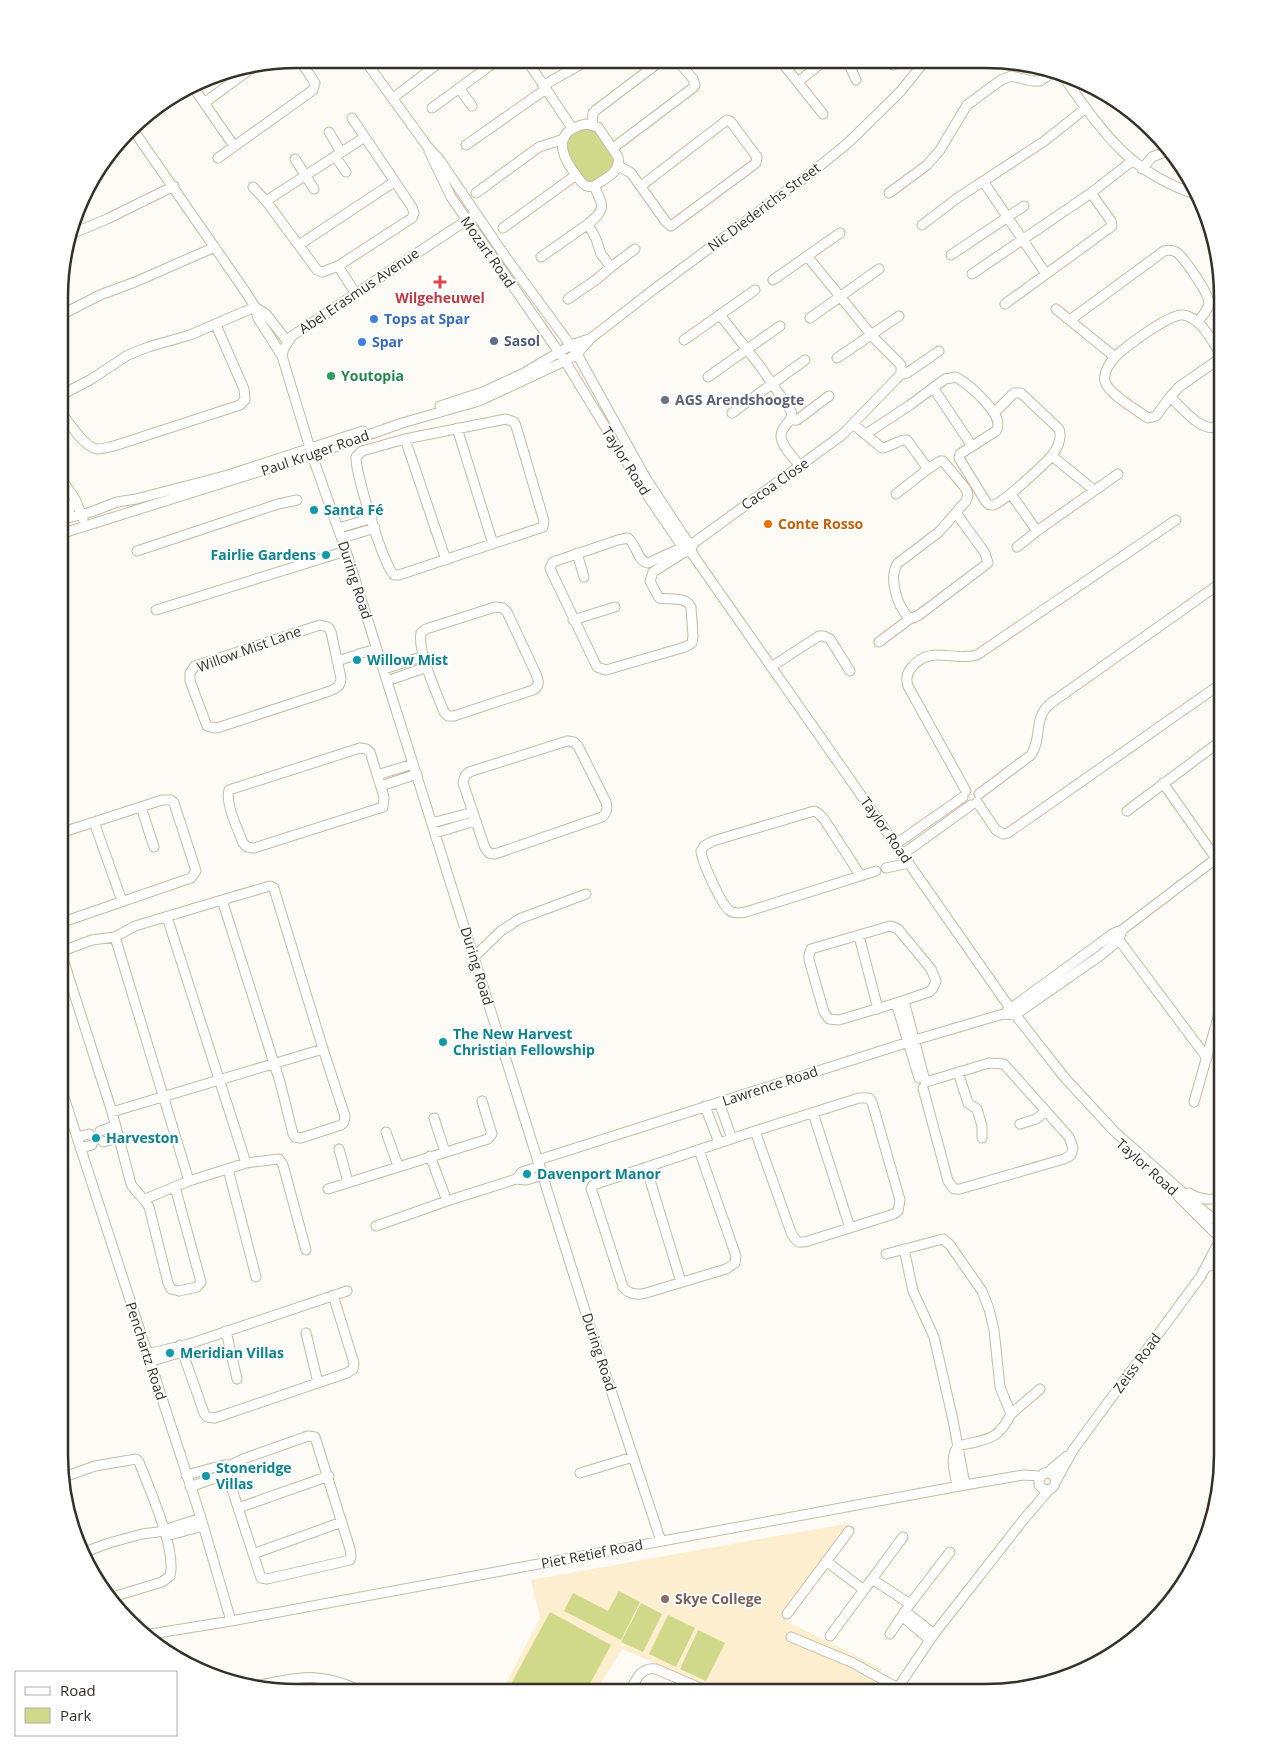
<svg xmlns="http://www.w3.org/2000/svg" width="1281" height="1751" viewBox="0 0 1281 1751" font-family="'Open Sans',sans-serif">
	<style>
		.built { fill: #fdeecf }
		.green { fill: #cfd989 }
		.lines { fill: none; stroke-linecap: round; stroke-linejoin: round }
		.minor-casing { stroke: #c6bca4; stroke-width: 11 }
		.minor { stroke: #fff; stroke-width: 9 }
		.health-dot { fill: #e0444e; stroke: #fff; stroke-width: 2 }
		.shop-dot { fill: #3f7fe0; stroke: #fff; stroke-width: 2 }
		.service-dot { fill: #5c6f8a; stroke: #fff; stroke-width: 2 }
		.leisure-dot { fill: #2e9e5b; stroke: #fff; stroke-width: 2 }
		.worship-dot { fill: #6b7280; stroke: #fff; stroke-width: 2 }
		.culture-dot { fill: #0f9aa8; stroke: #fff; stroke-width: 2 }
		.food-dot { fill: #e8710a; stroke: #fff; stroke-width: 2 }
		.education-dot { fill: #8d6e63; stroke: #fff; stroke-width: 2 }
		.labels { text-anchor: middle; stroke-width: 4; stroke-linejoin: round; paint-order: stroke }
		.street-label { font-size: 14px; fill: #363128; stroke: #fff }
		.health-label { font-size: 14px; font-weight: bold; fill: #be3a42; stroke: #fff }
		.shop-label { font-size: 14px; font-weight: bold; fill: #366cbe; stroke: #fff; text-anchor: start }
		.service-label { font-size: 14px; font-weight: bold; fill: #4e5e75; stroke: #fff; text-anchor: start }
		.leisure-label { font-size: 14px; font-weight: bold; fill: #27864d; stroke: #fff; text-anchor: start }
		.worship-label { font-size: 14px; font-weight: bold; fill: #5b616d; stroke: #fff; text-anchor: start }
		.culture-label { font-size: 14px; font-weight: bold; fill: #0d838f; stroke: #fff; text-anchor: start }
		.food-label { font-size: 14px; font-weight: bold; fill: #c56008; stroke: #fff; text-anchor: start }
		.education-label { font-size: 14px; font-weight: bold; fill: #785e54; stroke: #fff; text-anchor: start }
		.rim { fill: none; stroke: #363128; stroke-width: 2.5 }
	</style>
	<rect width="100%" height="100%" fill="#fdfbf6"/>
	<!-- built -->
	<path class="built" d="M850,1523L780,1618L882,1669L870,1687L876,1692H722L622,1649L596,1691H502L540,1618L531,1580Z"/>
	<!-- green -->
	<path class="green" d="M584,128C600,129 611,148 616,163C611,172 595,185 584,181C573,162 551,140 584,128Z
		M619,1591L640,1602L621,1640L564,1611L573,1593L608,1611Z
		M641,1603L662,1614L643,1652L621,1642Z
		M550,1612L611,1645L586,1691H507Z
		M668,1615L695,1628L676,1667L649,1654Z
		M698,1630L725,1643L706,1681L680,1669Z"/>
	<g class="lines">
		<!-- minor casing -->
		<g class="minor-casing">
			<path id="minor" d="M364,59L427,146L439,159L505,256L577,354L645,477L689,544L693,555L1010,1008L1065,1078L1114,1131L1206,1213L1222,1225
				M526,59L572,128
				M780,60L823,114
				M847,60L856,80
				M886,60L888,63L893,65L900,60
				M1061,73C1101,130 1129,174 1199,195
				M798,82L825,60
				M543,86C558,76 573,70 587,60
				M193,87L234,146
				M459,88L472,106
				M393,98L444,59
				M204,103L256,65
				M432,108L499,59
				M586,124L598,127L618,157C621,172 606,178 594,186C592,186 589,187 587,186C581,184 577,176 573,171C558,150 556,130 586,124Z
				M592,124L593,113L596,110L662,60
				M129,131L136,134L247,294L255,307L258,318L282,356
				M329,132L341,152
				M466,145L546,89
				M613,148L694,87L695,85L693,79L677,60
				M429,151L451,197L565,361L643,489L686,552
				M335,156L346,172
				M218,158L313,90L315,83L299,59
				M295,159L314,189
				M619,166L631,173L666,222L671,226L756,163L757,157L731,122L727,120L641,186
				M1142,169L1152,157L1165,152
				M983,181L1046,274
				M594,186C604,207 606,209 588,224L596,239L601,254L611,267L635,249
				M253,187L266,201L317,270L322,272L338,266L412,218L414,213L412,207L352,118
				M476,193L539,147L564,139
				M889,193L927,165L940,150L967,105L1001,80L1011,76L1032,81H1040L1055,71
				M266,201L365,137
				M476,214L292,336L284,348L282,356L312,455L346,551L593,1336L661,1541
				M922,225L956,199L1043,142L1086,108
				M503,228L576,175
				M71,234L107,219L174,186
				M299,245L394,182
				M951,255L1024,206
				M541,257L588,224
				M338,266L356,294
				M972,274L1091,193L1132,161
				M773,280L840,233
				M568,299L597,279L611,267
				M1005,304L1112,226L1111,221L1091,193
				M1056,309L1115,357
				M61,315L100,295L135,282L215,247
				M720,315L760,366L791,411C794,422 781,425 781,436C781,446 794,458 800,466
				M810,318L879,269
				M1070,320L1164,251C1168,250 1172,250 1176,252C1184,257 1208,293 1209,302C1209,310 1202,316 1197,322
				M684,340L755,290
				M837,358L899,316
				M901,374L907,373L939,351
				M708,377L780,326
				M934,389L972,446
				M61,395L90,380L128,355L148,347L190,335L255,307L266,314L287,341
				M1170,397L1179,387L1222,357
				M440,406L483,392L524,373L571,345L589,339
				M61,412C68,422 85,448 97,449C103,449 109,447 114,446L240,405L245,400L244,389L216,325
				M732,413L805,360
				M506,419L514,422L516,426L544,521L543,527L399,575H394C384,567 355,472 356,457L362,451L405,439Z
				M791,420H797L829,396
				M853,424L882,448C891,447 899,439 907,440L928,469L940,461H943L966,489L968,495L966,501L939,532L898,563C888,577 897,605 908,617L913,618L919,615L988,563L985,553L956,513
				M1222,426C1202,435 1184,409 1170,397L1156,416L1148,418C1138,411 1107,393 1105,381C1103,373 1110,362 1115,357C1125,347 1170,313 1183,315C1201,317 1213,343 1222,356
				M457,428L493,544
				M866,434L910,405L945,379L956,377C968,384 1007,416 996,431L960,454L959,458L986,502C989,505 989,505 993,505C1003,503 1046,463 1053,454C1058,447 1062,438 1059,429L1021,393H1014L994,413
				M405,439L446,560
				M1052,456L1094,490
				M60,477L75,499L83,519
				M896,494L928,469
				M1011,494L1037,531
				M60,518L69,511L75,499
				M60,520L91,512L117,502L136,499L228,475L363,431
				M339,528L372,518
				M60,534L312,455L402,423L479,401L565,361L577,354L590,339L653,290L816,169L849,142L900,92L925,61
				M342,538L375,528
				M694,542L648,563C637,561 637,545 628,538L618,540L553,562L550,568L553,575L597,667L606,670L685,647L692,643L693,636L691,607C686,596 669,600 659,598L650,581L653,572L691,548L695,542L842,435L901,374V365L874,338L807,256
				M1017,547L1037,531L1118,474
				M137,551L278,504L297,500
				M577,553L584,577
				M495,607L503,608L507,612L536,674C539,681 540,686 533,690L454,716H448L444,712C437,694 417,650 421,633L426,629Z
				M156,610L346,551
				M573,620L615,607
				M320,625L328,627L331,632L341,678C341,687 335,689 327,692L220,727L214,728L207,726L190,681V673L195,666Z
				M879,642L911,618
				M358,654L377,649
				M337,661L353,656
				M771,667L819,636H824L830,639L850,671
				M384,669L424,656
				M387,681L427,667
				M567,741L574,742L578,746L606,802C608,809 607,813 602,817L495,854L489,853L485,848L463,783L465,776L469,772Z
				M360,748L366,749L370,752L384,797L383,807L254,848L247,847L243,843C238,829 225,804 229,790Z
				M377,775L413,764
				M1163,783L1222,867
				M381,786L417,774
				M966,791L908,686C906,680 907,673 911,668C930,644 953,662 977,655L1176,520
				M979,794L1031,755C1043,737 1032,719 1051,703L1222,582
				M977,802L996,830L1003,834L1008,833L1222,683
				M141,807L154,847
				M1127,811L1222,740
				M94,822L122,901
				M432,823L473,812
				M435,833L475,821
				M896,844L963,797
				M903,854L971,805
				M886,868L909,863
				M60,874L61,878
				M860,875L824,819L818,813L814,811L713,841L704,846L701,851C702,862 722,906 730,911C735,914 741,913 746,912L876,871
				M270,886L274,888L275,892L323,1049L345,1116L344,1122L341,1125L301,1138L295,1137L293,1134L280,1082L222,900Z
				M167,917L246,1163
				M60,923L185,880L191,878L196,871L174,803L171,800H162L60,833
				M890,926L898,929L931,969L936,981L933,988L929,992L896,1003L839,1020L829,1019L824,1012L809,960V955L811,949Z
				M859,936L878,1009
				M1116,936L1207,1058
				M115,937L135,926L222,900
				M474,957L501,931L519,919L586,894
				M904,1001L925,1081
				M896,1003L919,1078
				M1007,1011L1114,933L1122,930L1222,854
				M958,1072L968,1103L977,1109L982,1126V1138
				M59,1082L201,1518L231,1621
				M923,1088L948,1181L954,1189H960L1064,1159L1071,1155L1073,1148L1069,1137L1004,1064L989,1063L926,1082
				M719,1102L732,1139
				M1194,1102L1222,1003
				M705,1106L719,1143
				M112,1112L323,1049
				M813,1113L850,1228
				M434,1118L445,1152
				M1020,1124L1036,1119L1046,1111
				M100,1131L115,1126
				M386,1132L398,1166
				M77,1137L89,1134
				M103,1142L118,1138
				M80,1148L92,1145
				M339,1149L348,1182
				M699,1150L736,1256L735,1263L726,1269L646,1293C638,1295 629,1295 623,1287L594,1197L591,1189L593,1185L755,1131L859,1098H869L872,1102L900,1200L898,1211L894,1214L805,1242H798L792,1235L755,1131
				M430,1156L447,1201
				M538,1160L915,1040L1003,1014L1015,1015L1101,955L1119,940L1122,930
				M646,1167L681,1282
				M228,1169L256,1277
				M516,1179L522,1172L540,1166
				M175,1187L201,1282L197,1287L179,1291L171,1289L168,1283L149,1207C144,1197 136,1193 131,1184L112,1112L63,959L65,950L92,940L115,937L189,1181
				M328,1189L488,1139L492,1134L491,1131L482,1101
				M1189,1193C1200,1200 1210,1201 1222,1197
				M1178,1196L1214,1232
				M145,1199L189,1181L246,1163L279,1159L283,1165L306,1250
				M376,1226L447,1201L516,1179L526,1180L543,1175
				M904,1249L913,1291L934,1337L953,1420L965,1485
				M886,1254L943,1239L950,1245L982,1291L989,1309L994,1330L1000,1387L1011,1414C997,1442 986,1439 958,1446C949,1458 955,1472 957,1486
				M1210,1266L1222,1253
				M226,1331L237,1379
				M306,1333L318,1383
				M180,1345L204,1413L207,1417L215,1418L347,1373L353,1369L354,1363L333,1295
				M147,1354L189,1344L347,1291
				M149,1362L182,1352L186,1348
				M1011,1414L1040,1389
				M580,1473L633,1457
				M1047,1473L1067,1456
				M186,1475L224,1465H231L243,1459L308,1436L315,1437L350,1549L351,1556L350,1560L267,1579L261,1578L224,1465
				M64,1477L95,1466L136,1459L139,1462C149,1488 177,1550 170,1576L162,1582L109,1598
				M1056,1481L1073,1450L1201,1276L1216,1247
				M190,1487L226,1474L229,1470
				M238,1508L329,1476
				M166,1536L203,1526
				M82,1553L109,1543L142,1534L158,1532L201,1518
				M253,1554L342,1522
				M826,1561L864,1590
				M872,1579L910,1604
				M905,1611L934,1634
				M787,1614L849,1531
				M902,1616L930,1640
				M890,1634L910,1604L950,1552
				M145,1635L231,1621L965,1485L1023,1475L1040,1476
				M830,1636L903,1537
				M791,1637L851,1662L898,1688
				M254,1686C299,1678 318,1670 361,1691
				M630,1691C636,1680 640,1667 656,1669L707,1691
				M895,1692L934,1634L1024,1519L1049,1490C1060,1484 1056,1472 1044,1473L1039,1479V1485L1043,1489L1049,1490"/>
		</g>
		<!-- minor -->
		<use href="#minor" class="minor"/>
	</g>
	<!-- markers -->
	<path class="health-dot" d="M437.5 274.5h5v5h5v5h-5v5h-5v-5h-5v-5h5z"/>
	<g class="shop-dot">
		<circle cx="374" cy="319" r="5"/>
		<circle cx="362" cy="342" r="5"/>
	</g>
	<circle class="service-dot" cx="494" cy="341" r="5"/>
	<circle class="leisure-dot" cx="331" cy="376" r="5"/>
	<circle class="worship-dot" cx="665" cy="400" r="5"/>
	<g class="culture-dot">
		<circle cx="314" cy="510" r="5"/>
		<circle cx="326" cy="555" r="5"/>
		<circle cx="357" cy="660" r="5"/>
		<circle cx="443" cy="1042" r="5"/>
		<circle cx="96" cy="1138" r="5"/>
		<circle cx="527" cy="1174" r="5"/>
		<circle cx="170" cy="1353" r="5"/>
		<circle cx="206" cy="1476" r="5"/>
	</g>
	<circle class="food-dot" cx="768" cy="524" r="5"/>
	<circle class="education-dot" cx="665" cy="1599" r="5"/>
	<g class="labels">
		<!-- street labels -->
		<g class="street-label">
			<text transform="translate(764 207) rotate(-37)" y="5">Nic Diederichs Street</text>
			<text transform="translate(488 252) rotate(55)" y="5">Mozart Road</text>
			<text transform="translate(359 291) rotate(-34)" y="5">Abel Erasmus Avenue</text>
			<text transform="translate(315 453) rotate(-19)" y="5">Paul Kruger Road</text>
			<text transform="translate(626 461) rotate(58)" y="5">Taylor Road</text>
			<text transform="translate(775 484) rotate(-35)" y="5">Cacoa Close</text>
			<text transform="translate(355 580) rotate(72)" y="5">During Road</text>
			<text transform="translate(249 649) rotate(-20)" y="5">Willow Mist Lane</text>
			<text transform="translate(886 830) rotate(55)" y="5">Taylor Road</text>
			<text transform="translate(477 966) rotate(73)" y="5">During Road</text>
			<text transform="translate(770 1086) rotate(-18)" y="5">Lawrence Road</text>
			<text transform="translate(1147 1167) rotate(42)" y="5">Taylor Road</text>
			<text transform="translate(146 1351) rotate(72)" y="5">Penchartz Road</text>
			<text transform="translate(599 1352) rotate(72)" y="5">During Road</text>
			<text transform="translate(1137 1363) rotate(-54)" y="5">Zeiss Road</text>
			<text transform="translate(592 1554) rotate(-11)" y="5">Piet Retief Road</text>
		</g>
		<!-- health labels -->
		<g class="health-label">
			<text x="440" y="303">Wilgeheuwel</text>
		</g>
		<!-- shop labels -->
		<g class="shop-label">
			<text x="384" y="324">Tops at Spar</text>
			<text x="372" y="347">Spar</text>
		</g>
		<!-- service labels -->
		<g class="service-label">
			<text x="504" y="346">Sasol</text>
		</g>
		<!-- leisure labels -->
		<g class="leisure-label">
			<text x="341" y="381">Youtopia</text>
		</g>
		<!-- worship labels -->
		<g class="worship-label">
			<text x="675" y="405">AGS Arendshoogte</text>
		</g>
		<!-- culture labels -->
		<g class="culture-label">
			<text x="324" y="515">Santa Fé</text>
			<text x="316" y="560" text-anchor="end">Fairlie Gardens</text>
			<text x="367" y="665">Willow Mist</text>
			<text x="453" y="1039">The New Harvest<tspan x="453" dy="16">Christian Fellowship</tspan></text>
			<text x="106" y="1143">Harveston</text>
			<text x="537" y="1179">Davenport Manor</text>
			<text x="180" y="1358">Meridian Villas</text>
			<text x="216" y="1473">Stoneridge<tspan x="216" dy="16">Villas</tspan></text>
		</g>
		<!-- food labels -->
		<g class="food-label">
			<text x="778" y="529">Conte Rosso</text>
		</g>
		<!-- education labels -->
		<g class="education-label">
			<text x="675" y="1604">Skye College</text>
		</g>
	</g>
	<!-- crop -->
	<path d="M0 0H1281V1751H0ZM297 68H985A229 229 0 0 1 1214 297V1455A229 229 0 0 1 985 1684H297A229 229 0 0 1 68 1455V297A229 229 0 0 1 297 68Z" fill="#fff" fill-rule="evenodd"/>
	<path class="rim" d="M297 68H985A229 229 0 0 1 1214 297V1455A229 229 0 0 1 985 1684H297A229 229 0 0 1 68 1455V297A229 229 0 0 1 297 68Z"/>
	<!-- legend -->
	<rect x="15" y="1671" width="162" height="65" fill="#ffffff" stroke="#afada9"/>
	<rect x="25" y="1687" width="25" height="8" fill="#ffffff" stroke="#afada9"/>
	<text x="60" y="1696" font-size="15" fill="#363128">Road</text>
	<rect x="25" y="1708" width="25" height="15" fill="#cfd989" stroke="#afada9"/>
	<text x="60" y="1721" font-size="15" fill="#363128">Park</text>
</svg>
